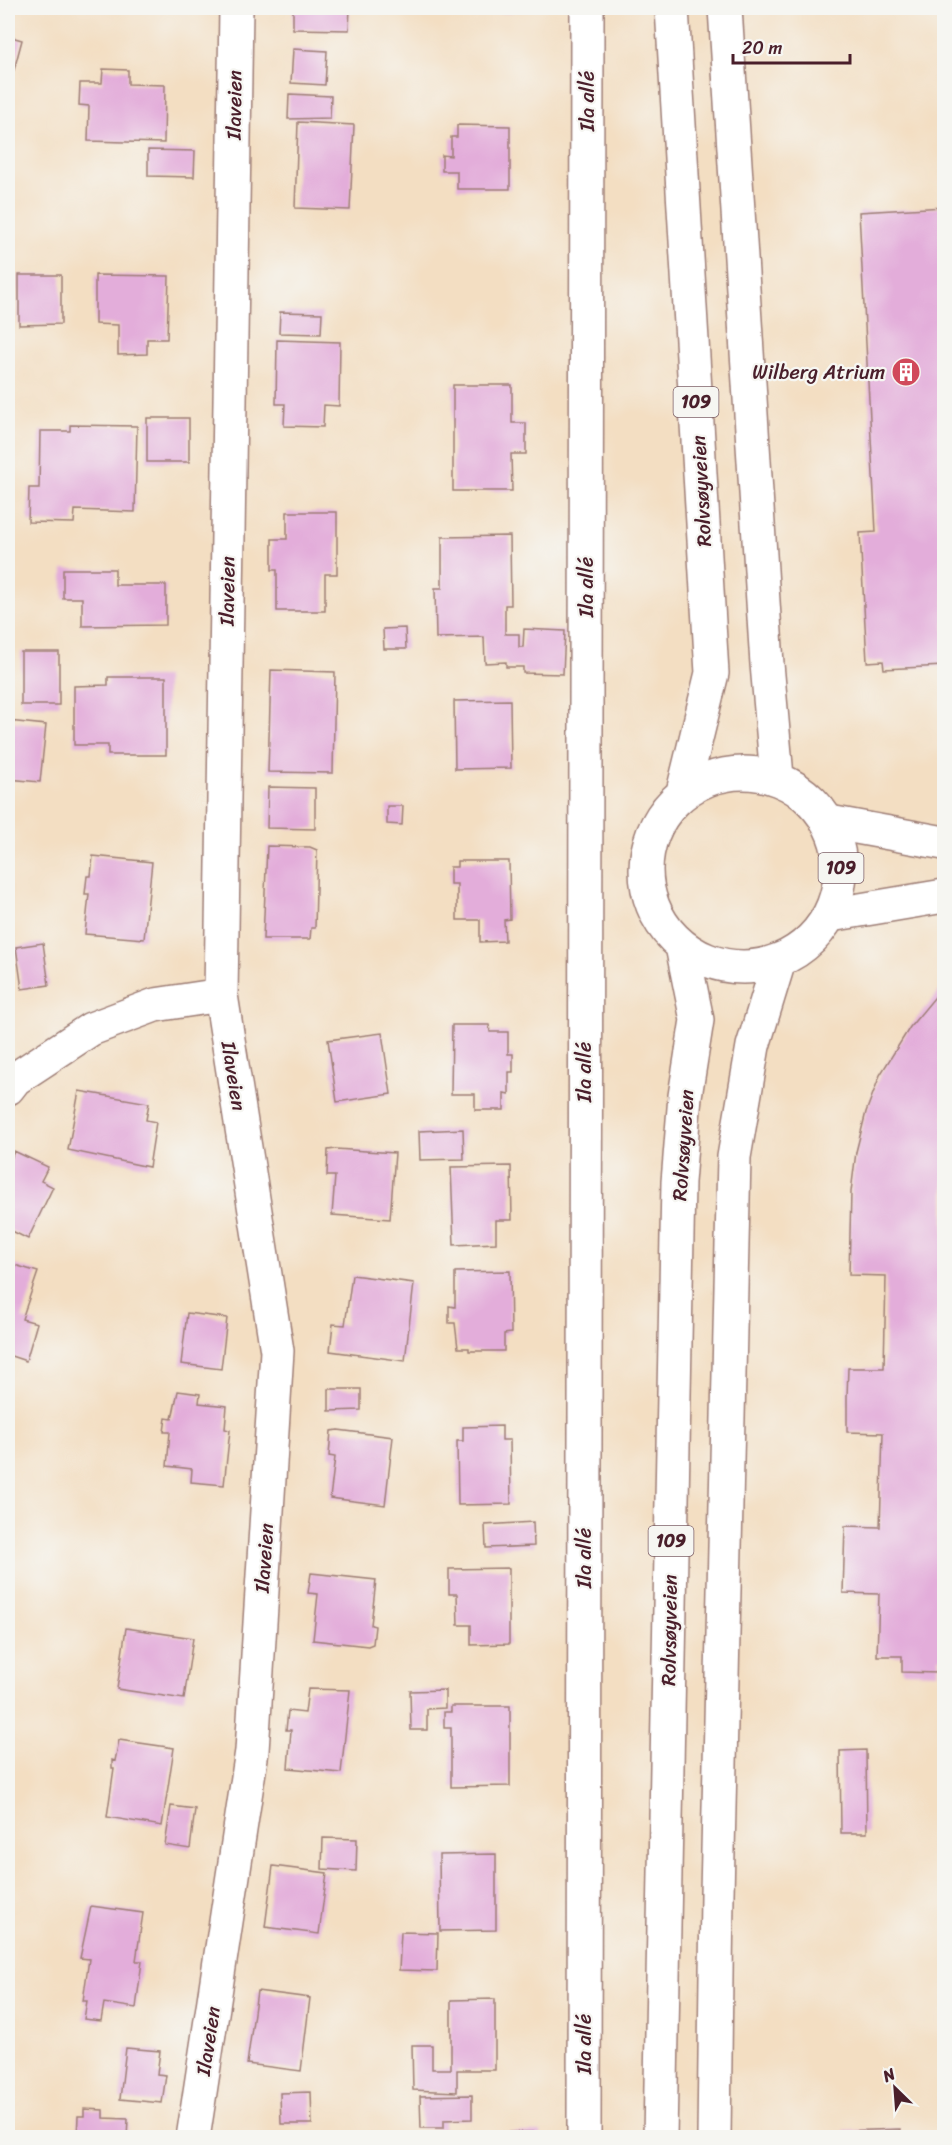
<svg xmlns="http://www.w3.org/2000/svg" width="952" height="2145" viewBox="0 0 952 2145" font-family="Sriracha,sans-serif">
	<style>
		.building { fill: #e3adda }
		.lines { fill: none; stroke-linecap: round; stroke-linejoin: round }
		.minor-casing { stroke: #9e7e76; stroke-width: 36 }
		.primary-casing { stroke: #9e7e76; stroke-width: 36 }
		.minor { stroke: #fff; stroke-width: 33 }
		.primary { stroke: #fff; stroke-width: 33 }
		.labels { text-anchor: middle; stroke-width: 4.5; stroke-linejoin: round; paint-order: stroke }
		.shield { fill: #f6f6f2; stroke: #7e6067; stroke-width: 1.5 }
		.shield-label { font-size: 18px; font-weight: bold; fill: #4a1f2b }
		.street-label { font-size: 20px; fill: #4a1f2b; stroke: #f6f6f2 }
		.poi-label { font-size: 20px; fill: #4a1f2b; stroke: #f6f6f2; text-anchor: end }
	</style>
	<rect width="100%" height="100%" fill="#f6f6f2"/>
	<filter id="ink" filterUnits="userSpaceOnUse"><feTurbulence type="fractalNoise" baseFrequency=".0167" numOctaves="2"/><feDisplacementMap in="SourceGraphic" scale="12" xChannelSelector="R" yChannelSelector="G"/><feConvolveMatrix kernelMatrix="1 2 1 2 8 2 1 2 1" color-interpolation-filters="sRGB"/></filter>
	<filter id="wash" filterUnits="userSpaceOnUse"><feTurbulence type="fractalNoise" baseFrequency=".008" numOctaves="4" result="noise"/><feDisplacementMap in="SourceGraphic" scale="24" xChannelSelector="R" yChannelSelector="G"/><feGaussianBlur stdDeviation="1.35" result="paint"/><feColorMatrix in="noise" values="0 0 0 0 0 0 0 0 0 0 0 0 0 0 0 0 0 1.4 0 .05"/><feComposite in="paint" operator="in"/></filter>
	<g filter="url(#wash)">
		<rect width="100%" height="100%" fill="#f3dec2"/>
		<g id="blocks">
			<!-- building -->
			<path class="building" d="M293,8H350L349,30L293,29Z
				M457,8H512V13L456,12Z
				M8,36L22,40L14,70L8,68Z
				M293,49L327,51L325,85L291,83Z
				M103,69L128,70V84L165,85L164,143L88,141L89,106L79,105L80,83H102Z
				M289,94L331,96L330,118L288,119Z
				M298,122L354,125L350,210L295,208Z
				M457,125L510,126V189H457V171H442V155L451,156V137H457Z
				M148,150L195,151L194,177L148,176Z
				M944,207V666L884,669L883,661L867,662L860,533L876,532L859,212Z
				M19,275H61V324L19,325Z
				M95,275L169,276L167,339H147V354L118,355V325L95,324Z
				M280,312L322,313L321,334L279,333Z
				M277,340L340,342L339,406L324,405L323,427L284,426L285,404H276Z
				M453,385H512V423H526V454H511L512,491H453Z
				M147,418H189V462H147Z
				M70,425L137,426L135,512L75,510L74,523L28,522L29,488H39L40,431H70Z
				M287,512H337V574H325V611H277V570H272V539H287Z
				M510,536L511,605H505V634H519V647H523L524,629L565,631L563,674L523,673V667H506V662L485,663L484,637L436,638L435,588H442V537Z
				M63,569H115V585H166V625L82,626V598H63Z
				M405,628L406,649H384L383,629Z
				M21,652H59V705H21Z
				M271,670L335,672L333,773L268,772Z
				M108,677H166V755H108V745H74V686L108,685Z
				M510,700L511,768L455,769L454,701Z
				M8,721L46,725L40,782L8,779Z
				M268,787L315,788V829L267,828Z
				M387,806H403L402,825L387,824Z
				M267,846L310,847L317,850L315,928H311L310,939H263Z
				M93,856L152,862L144,939L85,934L89,894H85L87,876H91Z
				M457,861H509L510,919L504,920L505,941L480,942V920H457V884H450V867H457Z
				M43,943L49,985L22,989L16,947Z
				M944,986V1658H939L938,1673L902,1672V1656H877L879,1594L843,1593L845,1526L880,1527L883,1433L847,1432V1397L848,1368H884L886,1276L849,1275L851,1192L856,1152L866,1112L880,1075L910,1027Z
				M452,1025H489L490,1032H508V1054H513V1072H509V1094L504,1093V1110H475V1094H451Z
				M382,1033L391,1094L337,1102L328,1040Z
				M79,1091L149,1103L146,1120L156,1122L149,1167L68,1150Z
				M463,1129L464,1159L420,1160L419,1131Z
				M336,1149L395,1153L390,1219L332,1215L335,1176H327L328,1150Z
				M14,1151L48,1167L41,1181L53,1187L28,1239L8,1229V1167Z
				M511,1166L512,1220H496V1243L454,1245L451,1167Z
				M8,1263L38,1272L22,1319L37,1323L26,1361L8,1355Z
				M510,1271L511,1333L504,1334V1351H469V1348H458L455,1323H449V1306L455,1307V1272Z
				M352,1275L414,1283L405,1361L330,1351L333,1324L345,1325Z
				M187,1313L227,1318L221,1369L181,1364Z
				M329,1389H361V1410L329,1411Z
				M178,1391L200,1394L199,1403L227,1406L225,1429L230,1430L224,1485L191,1482L192,1469L167,1466L170,1432H164L166,1418L172,1419Z
				M502,1426V1440H510L511,1504L458,1505L457,1441H463V1427Z
				M338,1430L393,1437L385,1505L330,1498L335,1457L329,1456L331,1431Z
				M533,1522L534,1546L486,1548L485,1525Z
				M509,1568V1644L471,1645V1625H458L457,1594H449V1569Z
				M311,1573L376,1580L371,1625L375,1626L373,1644L368,1646L313,1640L318,1594L308,1593Z
				M126,1628L193,1638L184,1699L117,1689Z
				M308,1689L350,1690L341,1773L288,1768L291,1730H286L288,1711L305,1713Z
				M445,1690V1708L427,1709V1730H411L410,1691Z
				M451,1706H510V1786L451,1787V1728H444V1712H451Z
				M119,1740L174,1748L162,1826L107,1817L114,1768H112V1760L115,1761Z
				M866,1750L867,1833H841L840,1751Z
				M171,1806L195,1809L190,1849L165,1845Z
				M323,1838L357,1839L356,1871L322,1869Z
				M496,1854V1930L440,1931L439,1855Z
				M273,1866L327,1873L319,1934L265,1927Z
				M91,1906L143,1913L136,1961H142L136,2008L104,2003L101,2021L84,2019L87,2001H83L89,1959L80,1958Z
				M401,1932L438,1933L437,1971L399,1970Z
				M257,1991L310,1998L301,2071L247,2064Z
				M495,1999V2070H457V2092L413,2090L412,2045H432V2069H451V2000Z
				M126,2048L160,2051L157,2074L166,2075L162,2103L120,2099Z
				M311,2092L312,2124H281L280,2093Z
				M472,2095V2119L444,2120V2128H421L420,2096Z
				M84,2109L103,2110V2118L128,2119L127,2138H77L78,2116H84Z
				M900,2129V2138H844V2131Z
				M540,2132V2138H471V2133Z"/>
		</g>
	</g>
	<g filter="url(#ink)">
		<use href="#blocks" fill-opacity="0" stroke="#9e7e76" stroke-width="1.5"/>
		<g class="lines">
			<!-- minor casing -->
			<g class="minor-casing">
				<path id="minor" d="M829,822L944,843
					M830,915L944,896
					M8,1088L15,1079L91,1029L155,1005L221,995
					M193,2138L252,1751L277,1351L221,995L236,8
					M584,2138L587,8"/>
			</g>
			<!-- primary casing -->
			<g class="primary-casing">
				<path id="primary" d="M672,8L712,673L683,792
					M725,8L767,664L777,777
					M646 870a97 97 0 1 1 194 0a97 97 0 1 1-194 0Z
					M660,2138L678,1182L685,1096L697,1020L682,946
					M714,2138L717,1894L734,1157L753,1046L779,961"/>
			</g>
			<!-- minor -->
			<use href="#minor" class="minor"/>
			<!-- primary -->
			<use href="#primary" class="primary"/>
		</g>
	</g>
	<!-- icons -->
	<defs>
		<g id="building-disc" transform="scale(1.5)"><circle r="9.5" fill="#d1495b" stroke="#f6f6f2"/><path d="M-4-6H4V6H1V3H-1V6H-4ZM-2.5-4.3h1.7v1.8h-1.7ZM.8-4.3h1.7v1.8H.8ZM-2.5-1h1.7V.8h-1.7ZM.8-1h1.7V.8H.8Z" fill="#fff"/></g>
	</defs>
	<g fill-rule="evenodd">
		<use href="#building-disc" x="906" y="372"/>
	</g>
	<g class="labels">
		<!-- shield labels -->
		<g class="shield">
			<rect x="673.5" y="387" width="45" height="30" rx="4.5"/>
			<rect x="818.5" y="853" width="45" height="30" rx="4.5"/>
			<rect x="648.5" y="1526" width="45" height="30" rx="4.5"/>
		</g>
		<g class="shield-label">
			<text x="696" y="408">109</text>
			<text x="841" y="874">109</text>
			<text x="671" y="1547">109</text>
		</g>
		<!-- street labels -->
		<g class="street-label">
			<text transform="translate(587 101) rotate(-90)" y="7">Ila allé</text>
			<text transform="translate(234 105) rotate(-89)" y="7">Ilaveien</text>
			<text transform="translate(701 491) rotate(-93)" y="7">Rolvsøyveien</text>
			<text transform="translate(586 587) rotate(-90)" y="7">Ila allé</text>
			<text transform="translate(227 591) rotate(-89)" y="7">Ilaveien</text>
			<text transform="translate(584 1072) rotate(-90)" y="7">Ila allé</text>
			<text transform="translate(234 1076) rotate(81)" y="7">Ilaveien</text>
			<text transform="translate(683 1145) rotate(-86)" y="7">Rolvsøyveien</text>
			<text transform="translate(264 1558) rotate(-86)" y="7">Ilaveien</text>
			<text transform="translate(584 1558) rotate(-90)" y="7">Ila allé</text>
			<text transform="translate(669 1630) rotate(-89)" y="7">Rolvsøyveien</text>
			<text transform="translate(208 2041) rotate(-81)" y="7">Ilaveien</text>
			<text transform="translate(584 2044) rotate(-90)" y="7">Ila allé</text>
		</g>
		<!-- poi labels -->
		<g class="poi-label">
			<text x="885" y="379">Wilberg Atrium</text>
		</g>
	</g>
	<!-- margin -->
	<rect width="952" height="2145" fill="none" stroke="#f6f6f2" stroke-width="30"/>
	<!-- north arrow -->
	<g transform="translate(895 2088) rotate(335)" stroke="#f6f6f2" stroke-width="4.5" paint-order="stroke">
	<path d="M0-4.5L10 22L0 15L-10 22Z" fill="#4a1f2b"/>
	<text y="-9" font-size="16" font-weight="bold" text-anchor="middle" fill="#4a1f2b">N</text>
	</g>
	<!-- scale -->
	<path d="M733 54v9h117v-9" fill="none" stroke="#4a1f2b" stroke-width="3"/>
	<text x="742" y="54" font-size="18" fill="#4a1f2b" stroke="#f6f6f2" stroke-width="4.5" paint-order="stroke">20 m</text>
</svg>
